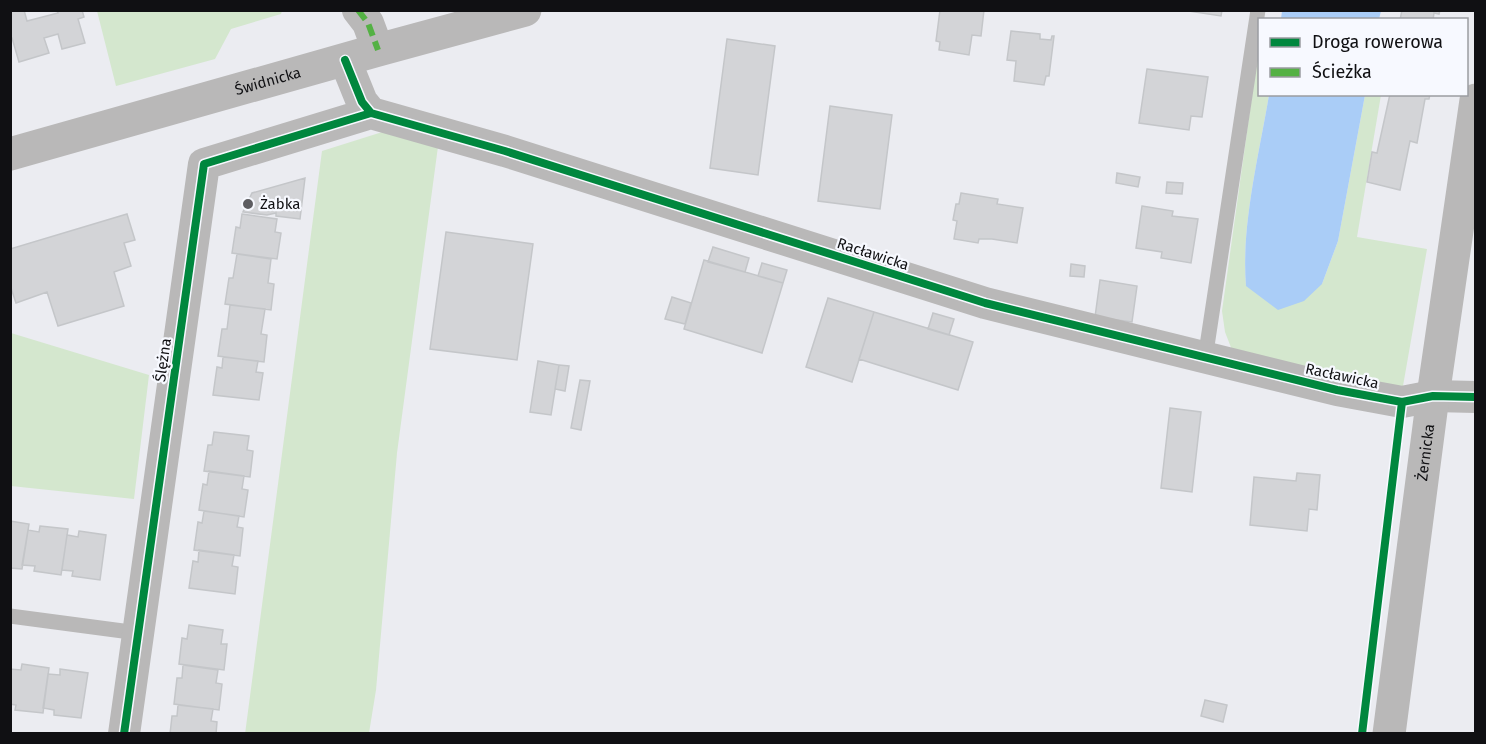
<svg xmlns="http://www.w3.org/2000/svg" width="1486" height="744" viewBox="0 0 1486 744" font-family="'Fira Sans',sans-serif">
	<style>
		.green { fill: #d4e7ce }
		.water { fill: #aacdf7 }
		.building { fill: #d3d4d7; stroke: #c4c6c9; stroke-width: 1.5 }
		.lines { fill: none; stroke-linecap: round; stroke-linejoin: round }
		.service { stroke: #b9b8b8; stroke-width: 15 }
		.minor { stroke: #b9b8b8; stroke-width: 32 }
		.tertiary { stroke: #b9b8b8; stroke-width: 33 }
		.quiet { stroke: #54b144; stroke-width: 6; stroke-dasharray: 12 6; stroke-linecap: butt }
		.cycleway-casing { stroke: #f7f9ff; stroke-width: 11 }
		.cycleway { stroke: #00873e; stroke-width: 8 }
		.poi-dot { fill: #5d5d61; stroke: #f7f9ff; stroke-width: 2 }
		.labels { text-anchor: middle; stroke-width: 4.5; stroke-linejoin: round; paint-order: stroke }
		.street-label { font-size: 15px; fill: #101013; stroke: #f7f9ff }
		.poi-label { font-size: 15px; fill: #101013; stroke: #f7f9ff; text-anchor: start }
	</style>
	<rect width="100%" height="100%" fill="#ebecf1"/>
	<!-- green -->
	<path class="green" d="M97,11V10L282,11L281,14L231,29L215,59L116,86Z
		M1259,46L1260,94L1269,95C1259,155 1241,226 1246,286L1322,284L1338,241L1365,95H1381L1357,237L1427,249L1403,386L1391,390L1232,350L1225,332L1222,311Z
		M395,128L439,139L397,453L376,690L369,733L245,734L322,151Z
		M11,333L149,375L134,499L11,486Z"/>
	<!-- water -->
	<path class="water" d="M1282,11L1283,10L1381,11L1379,19H1281Z
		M1269,95H1365L1338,241L1322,284L1304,301L1278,310L1246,286C1241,226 1259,155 1269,95Z"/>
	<!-- building -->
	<path class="building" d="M10,10H24L27,21L58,13L57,10H82L84,17L78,19L85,43L62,49L58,34L44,38L49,53L19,62L12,38H10Z
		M940,10H984L981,36L972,35L969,55L939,50L940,42L936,41Z
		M1182,10H1222L1221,16Z
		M1402,10H1440L1439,14L1434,13L1433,20H1400Z
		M1011,31L1040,34V39L1051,40L1052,36H1054L1049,76H1046L1044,85L1014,81L1016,61L1007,60Z
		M727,39L775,46L758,175L710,168Z
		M1147,69L1208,77L1202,117L1191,116L1189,130L1139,123Z
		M1390,94H1430L1429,99H1425L1417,143L1410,141L1400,190L1367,182L1372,152L1377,153Z
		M830,106L892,115L880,209L818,201Z
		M1117,173L1140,177L1138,187L1116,183Z
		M305,178L300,219L276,216V213L267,215L243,212L252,193Z
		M1167,182L1183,183L1182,194L1166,193Z
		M961,193L998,199L997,204L1023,208L1017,243L992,239H979L978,243L954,239L957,221L953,220L956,204H959Z
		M1142,206L1173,211L1172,216L1198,219L1191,263L1161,258L1162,252L1136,248Z
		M127,214L135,240L124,243L131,266L114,272L124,306L58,326L47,292L16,303L10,285V249Z
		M242,214L277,219L275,232L281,233L277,259L232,253L236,227L240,228Z
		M446,232L533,244L517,360L430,349Z
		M713,247L749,258L745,272L708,262Z
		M237,254L271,259L268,283L274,284L271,310L225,304L229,278H233Z
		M704,260L783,283L762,353L684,329Z
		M762,263L787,270L783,283L758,276Z
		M1071,264L1085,266L1084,277L1070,276Z
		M1100,280L1137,286L1132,322L1095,317Z
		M672,297L691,303L685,324L665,319Z
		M828,298L874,312L852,382L806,367Z
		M230,305L265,309L261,334L267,335L264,362L218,356L222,329H227Z
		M874,312L973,342L958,390L859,359Z
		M933,313L954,319L949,335L928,329Z
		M223,357L258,361L256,372L263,373L259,400L213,395L217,367L222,368Z
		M538,361L559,365L551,415L530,412Z
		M559,365L569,366L565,391L555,389Z
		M580,380L590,381L581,430L571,428Z
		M1170,408L1201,412L1192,492L1161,488Z
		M214,432L249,436L247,450L253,451L250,477L204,471L208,445H212Z
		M209,471L244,476L242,489L248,490L244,517L199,510L203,484L207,485Z
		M1297,473L1320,475L1317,510L1309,509L1307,531L1250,525L1254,477L1296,481Z
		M204,511L239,516L237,527L243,528L240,556L194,550L198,522L202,523Z
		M10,521L29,524L22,569L10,568Z
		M40,526L68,529L61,575L34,571L35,566L22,565L28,530L39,532Z
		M79,531L106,535L100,580L72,576L73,571L62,570L67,535L78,537Z
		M199,550L234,555L232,566L238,567L235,594L189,588L193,561L198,562Z
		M189,625L223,630L221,644H227L224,670L179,664L182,638L187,639Z
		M22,664L49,668L43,713L15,710L16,705L10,704V669L21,670Z
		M183,665L218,670L216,683L222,684L219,710L174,704L177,678H182Z
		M60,669L88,673L81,718L54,715V710L43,708L48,674L60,675Z
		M1205,700L1227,705L1223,722L1201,716Z
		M178,705L213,709L211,721L217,722L216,734H170L172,716H177Z"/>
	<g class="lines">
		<!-- service -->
		<path class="service" d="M1205,359L1258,10
			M10,616L138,633"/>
		<!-- minor -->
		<path class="minor" d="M358,10L368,23L378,50
			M345,60L362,102L371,113L505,151L985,303L1337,390L1402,402L1433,396L1476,397
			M124,734L204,164L371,113"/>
		<!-- tertiary -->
		<g class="tertiary">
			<path id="s1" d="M10,154L378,50L525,10"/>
			<path id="s2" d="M1389,734L1433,396L1476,100"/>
		</g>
		<!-- quiet -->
		<path class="quiet" d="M358,10L368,23L378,50"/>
		<!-- cycleway casing -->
		<g class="cycleway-casing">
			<path id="cycleway" d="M345,60L362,102L371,113L505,151L985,303L1337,390L1402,402L1433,396L1476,397
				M124,734L204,164L371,113
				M1362,734L1402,402"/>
		</g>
		<!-- cycleway -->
		<use href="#cycleway" class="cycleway"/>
	</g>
	<!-- markers -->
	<circle class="poi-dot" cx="248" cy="204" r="6"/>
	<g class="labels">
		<!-- street labels -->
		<g class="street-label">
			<text dy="5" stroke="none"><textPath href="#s1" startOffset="268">Świdnicka</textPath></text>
			<text transform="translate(873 254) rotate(18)" y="5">Racławicka</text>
			<text transform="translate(163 360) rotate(-82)" y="5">Ślężna</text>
			<text transform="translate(1342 376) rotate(12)" y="5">Racławicka</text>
			<text dy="5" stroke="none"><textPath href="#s2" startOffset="284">Żernicka</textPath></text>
		</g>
		<!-- poi labels -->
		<g class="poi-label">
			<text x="260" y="209">Żabka</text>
		</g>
	</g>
	<!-- border -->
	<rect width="1486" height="744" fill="none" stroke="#101013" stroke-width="24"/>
	<!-- legend -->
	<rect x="1258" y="18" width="210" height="78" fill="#f7f9ff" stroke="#9b9ca1" stroke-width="1.5"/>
	<rect x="1270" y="38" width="30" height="9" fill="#00873e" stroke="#9b9ca1" stroke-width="1.5"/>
	<text x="1312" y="48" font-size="18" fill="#101013">Droga rowerowa</text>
	<rect x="1270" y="68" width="30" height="9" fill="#54b144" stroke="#9b9ca1" stroke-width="1.5"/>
	<text x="1312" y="78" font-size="18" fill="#101013">Ścieżka</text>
</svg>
